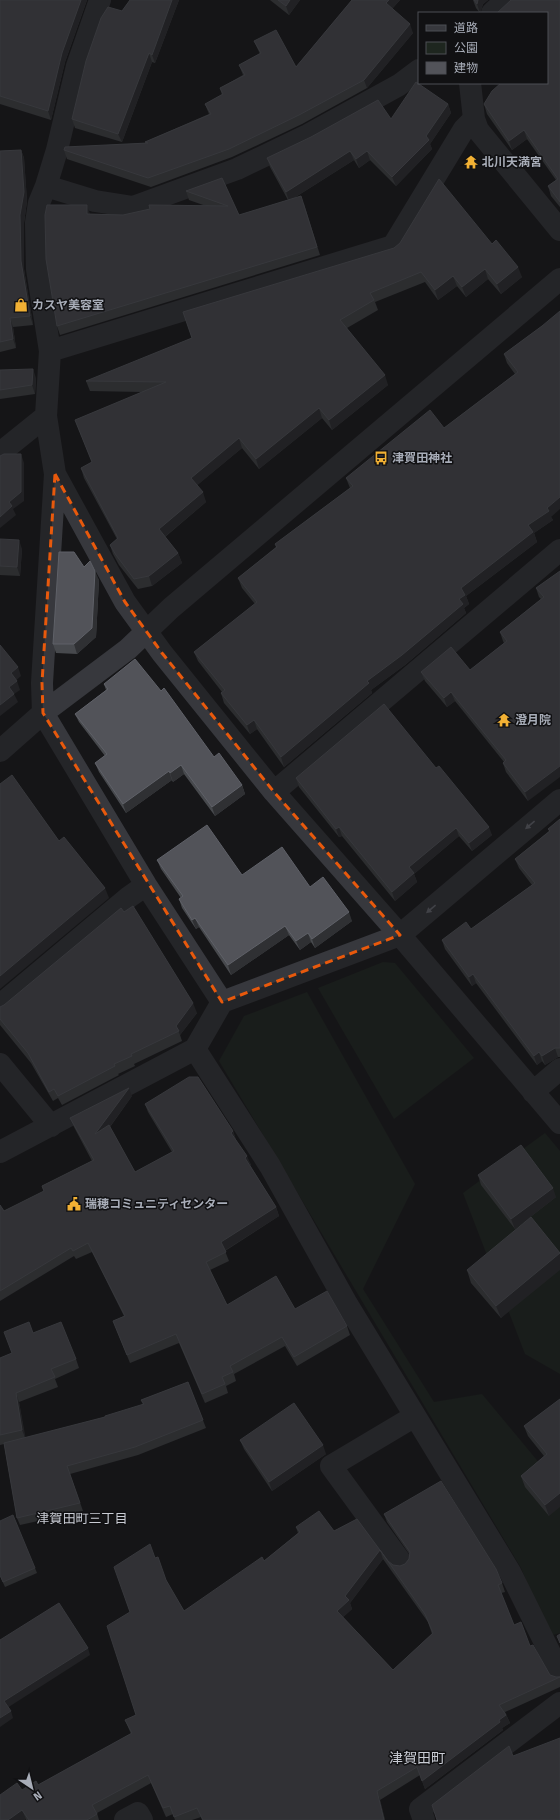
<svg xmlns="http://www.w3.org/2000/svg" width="560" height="1820" viewBox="0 0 560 1820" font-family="'Fira Sans','Noto Sans JP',sans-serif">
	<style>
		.green { fill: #1e261f }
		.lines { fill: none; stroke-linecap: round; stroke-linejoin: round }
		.minor { stroke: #37383d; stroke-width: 22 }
		.wall { fill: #47494d; fill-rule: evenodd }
		.shaded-wall { fill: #2f3033 }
		.building { fill: #525359; stroke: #5f6168; fill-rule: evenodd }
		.oneway { fill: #757881 }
		.marked { fill: none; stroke: #e8590c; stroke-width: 3; stroke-dasharray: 8 5; stroke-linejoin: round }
		.labels { text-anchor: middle; stroke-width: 3; stroke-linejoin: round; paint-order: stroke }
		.poi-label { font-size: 12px; font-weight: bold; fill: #a8adb8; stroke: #111113; text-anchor: start }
		.neighbourhood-label { font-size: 13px; fill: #c9ccd4; stroke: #111113 }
		.quarter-label { font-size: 14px; fill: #c9ccd4; stroke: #111113 }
	</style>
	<rect width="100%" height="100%" fill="#161618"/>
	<!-- green -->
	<path class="green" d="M383,962L395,963L474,1058L394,1119L318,988Z
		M307,992L415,1184L363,1289L434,1402L482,1394L560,1488V1633L549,1636L521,1568L219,1061L244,1016Z
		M545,1133L560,1151V1374L525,1354L463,1193Z"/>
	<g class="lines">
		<!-- minor -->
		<path class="minor" d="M100,0L77,66L57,150L46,186L39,203L36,223L37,269L50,351L46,416L55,474L125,602L162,653L274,792L400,935L560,1123
			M492,13L506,0
			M470,83L474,119L478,130L560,230
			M46,186L95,201L133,207L237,169L308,135L399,85L419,70
			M50,351L393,246L464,129L474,119
			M0,453L46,416
			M55,474L42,683L43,713L146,885L222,1002
			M0,751L43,713L128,649L171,608L560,279
			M274,792L560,550
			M0,1005L129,897L146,885
			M195,1049L270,1166L347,1304L510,1572L560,1673
			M0,1064L51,1126
			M533,1092L560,1069
			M0,1152L195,1049L222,1002L400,935L560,800
			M401,1562L331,1466L415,1416
			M125,1820L138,1813L142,1820
			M424,1820L420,1809L560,1703"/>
	</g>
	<!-- wall -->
	<path class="wall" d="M0,0H87L65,62L51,120L0,104Z
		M130,0H179L155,63L152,62L122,142L75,128L72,119L122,11Z
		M270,0H300L289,15Z
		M352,0H400L392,9L413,33L367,88L302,124L232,157L151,187L67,159L64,150L145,143V142L209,114L205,104L222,95L220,88L243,75L239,65L260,54L254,41L296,67Z
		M473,0H488L483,4L480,13L476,8Z
		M560,0V207L551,196L548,186L556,180L527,139L512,150L487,114L484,104L547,83Z
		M448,104L451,113L430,144L432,149L396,186L370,160L359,168L354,160L294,198L304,204L320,255L60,335L57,326L90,214L123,215L206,206L189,200L186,191L222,178L239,215L288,200L270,167L267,158L391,119Z
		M21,150L24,158L27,201L24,223V269L33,325L13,327L16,348L0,352V151Z
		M492,244L522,277L501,294L488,279L466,297L457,286L438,300L425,282L375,302L378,310L347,328L388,385L332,430L322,418L259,469L242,448L197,485L206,502L165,537L178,553L182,563L152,586L138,589L119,565L113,554L110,545L117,539L84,478L81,468L92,462L75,420L143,392L90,391L86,381Z
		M542,326L551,517L553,520L534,533L537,542L466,596L469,604L464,608L466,613L405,665L371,690L372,693L284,767L257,729L250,734L224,703L221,693L222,692L198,661L194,652L255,604L242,588L238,578L276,547L275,544L350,488L346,478L444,428L515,374L507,363L504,354Z
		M0,370L36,378L35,394L0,399Z
		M0,539L22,549L20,576L0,575Z
		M84,567L99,580L96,637L77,654L56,653L53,644Z
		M560,571L528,801L506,772L503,763L504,762L455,701L447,707L425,681L421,672L470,670L504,643L503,641L500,632L541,599L539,597L536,588Z
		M104,684L214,757L242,785L245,794L215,816L184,774L173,782L172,780L126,813L99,772L95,763L105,756L79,722L75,714L106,690Z
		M436,768L492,835L472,851L459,836L414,874L417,882L395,901L342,836L339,837L299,787L296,778Z
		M560,819V1057H558L545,1065L542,1061L537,1065L476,983L472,986L445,949L442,940L471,929L532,885L519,868L515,859L549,831L548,829Z
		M157,860L310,887L352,921L315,948L311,942L300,950L289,935L231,975L199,927L196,929L182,908L179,899L181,898L161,869Z
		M0,1007L197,1013L180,1035L182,1041L134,1064L135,1066L118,1074L119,1075L62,1105L58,1098L53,1101L31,1063L0,1025Z
		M132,1096L110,1127L135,1172L172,1152L148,1112L145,1104L233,1131L236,1140L251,1165H250L276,1207L279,1216L225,1251L229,1261L210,1270L227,1305L295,1309L347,1326L350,1335L297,1366L285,1346L234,1374L236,1381L226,1386L228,1393L205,1403L179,1343L130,1363L113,1321L124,1316L92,1252L76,1259L74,1256L0,1301V1205L4,1211L44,1192L42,1186L92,1161L74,1127L70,1118Z
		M478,1175L556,1197L515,1229L481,1185Z
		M560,1252L501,1318L471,1283L467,1270Z
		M33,1333L76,1359L79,1368L55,1379L58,1387L19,1402L25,1438L105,1417L143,1405L141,1400L188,1382L206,1428L138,1455L70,1474L83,1511L20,1525L17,1518L4,1444L0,1445V1358L12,1353Z
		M560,1399L549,1516L525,1487L521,1476L544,1456L528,1436L524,1426Z
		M240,1440L326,1454L272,1491L244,1449Z
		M384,1514L502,1583L505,1592L501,1593L514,1625L530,1646L550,1675L556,1677L560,1676V1687L505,1712L510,1723L502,1728L503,1730L425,1789L420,1775L380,1800L385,1820H202L201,1817L192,1820H175L173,1814L166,1817L151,1783L97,1813L99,1820H26V1819L24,1820H0L22,1790L38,1785L131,1734L125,1720L136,1715L130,1612L155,1558L166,1580L184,1611L264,1561L298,1533L296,1527L334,1531L357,1519L388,1561L393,1565L400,1566L405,1564L409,1559L410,1555L387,1522ZM383,1559L428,1622L432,1634L393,1670L343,1617L352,1609L350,1603Z
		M35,1568L37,1573L5,1587L0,1576Z"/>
	<!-- shaded-wall -->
	<path class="shaded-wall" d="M81,0H87L65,62L51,120L48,111L62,53Z
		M172,0H179L155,63L152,55Z
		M290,0H300L289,15L286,6Z
		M389,0H400L389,12L386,3Z
		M478,0H488L483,4L480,13L477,4Z
		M410,24L413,33L367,88L364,80Z
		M149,53L152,62L122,142L118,134Z
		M448,104L451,113L430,144L432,149L396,186L392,177L426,136Z
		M524,130L527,139L512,150L509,141Z
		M21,150L24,158L27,201L24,223V269L33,325L30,316L21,261L20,215Z
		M350,151L354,160L289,201L286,192Z
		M367,151L370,160L359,168L356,159Z
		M87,205L90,214V223L87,214Z
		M518,267L522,277L501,294L497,284Z
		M485,269L488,279L466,297L462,287Z
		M453,276L457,286L438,300L435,290Z
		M10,318L13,327L16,348L13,339Z
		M33,369L36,378L35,394L32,385Z
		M385,375L388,385L332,430L329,420Z
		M319,408L322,418L259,469L256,459Z
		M239,438L242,448L194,488L191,478Z
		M21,454L24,463V501L13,509L16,515L0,528V517L9,502Z
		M203,492L206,502L162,539L159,529Z
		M560,497V509L551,517L553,520L534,533L537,542L466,596L469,604L464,608L466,613L405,665L371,690L372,693L284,767L281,757L459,599L461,588L547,508Z
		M19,540L22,549L20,576L17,567Z
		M178,553L182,563L152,586L149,576Z
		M95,571L99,580L96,637L77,654L74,644Z
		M18,667L21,676L14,682L11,673Z
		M17,681L20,690L14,694L18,702L0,716V705L9,687Z
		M451,692L455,701L447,707L444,698Z
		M254,720L257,729L250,734L247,725Z
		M181,765L184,774L173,782L170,773Z
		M560,766V777L528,801L525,792Z
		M169,771L172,780L126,813L123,804Z
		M242,785L245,794L215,816L212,807Z
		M339,827L342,836L339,837L336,829Z
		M489,827L492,835L472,851L469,843Z
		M456,828L459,836L414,874L417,882L395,901L392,892L409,867Z
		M105,888L109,898L0,989V976Z
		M349,912L352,921L315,948L312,939Z
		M195,918L199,927L196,929L192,920Z
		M285,926L289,935L231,975L228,965Z
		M308,933L311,942L300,950L296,941Z
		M473,974L476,983L472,986L469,977Z
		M193,1003L197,1013L180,1035L176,1026Z
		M555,1048L558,1057L545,1065L542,1056Z
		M539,1052L542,1061L537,1065L534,1056Z
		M129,1088L132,1096L98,1143L95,1134Z
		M233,1131L236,1140L231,1133Z
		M247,1156L251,1165L248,1167L245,1158Z
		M553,1188L556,1197L515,1229L511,1219Z
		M276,1207L279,1216L224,1251L221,1242Z
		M560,1253V1270L501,1318L496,1306Z
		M16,1393L19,1402L26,1440L22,1430Z
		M323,1445L326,1454L272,1491L269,1482Z
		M560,1493V1507L549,1516L545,1505Z
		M380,1550L383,1559L350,1603L352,1609L340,1620L337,1611L345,1596Z
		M88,1648L90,1655L7,1708L4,1701Z
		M11,1711L13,1718L0,1727V1718Z
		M506,1715L510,1723L502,1728L503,1730L425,1789L422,1781Z
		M377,1791L380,1800L385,1820H384Z
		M22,1810L26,1819L24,1820H8Z"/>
	<!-- building -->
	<path class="building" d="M0,0H81L62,53L48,111L0,96Z
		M130,0H172L152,55L149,53L118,134L72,119L86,61L101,18L108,7L122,11Z
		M278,0H290L286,6Z
		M352,0H389L386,3L410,24L364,80L299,115L229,149L148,178L64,150L65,147L148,143L145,142L211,114L205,104L223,94L220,88L245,75L239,65L261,53L254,41L276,30L296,67Z
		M474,0H478L477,4Z
		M511,0H560V202L548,186L558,179L524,130L509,141L484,104L492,91L501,83H547V13H497Z
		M416,82L448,104L426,136L429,140L392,177L367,151L356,159L350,151L286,192L267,158L311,137L378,100L391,119Z
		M21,150L24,192L20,215L21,261L30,316L10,318L13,339L0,342V151Z
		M222,178L239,215L301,196L317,247L57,326L46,259L45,215L47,205H87V214L123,215L150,209L149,205L228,206L186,191Z
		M439,179L492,244L496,240L518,267L497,284L485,269L462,287L453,276L435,290L421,272L370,293L374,300L340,320L385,375L329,420L319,408L256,459L239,438L191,478L203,492L159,529L178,553L149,576L134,579L116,555L110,545L118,538L81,468L92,462L75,420L166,382L86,381L192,338L183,312L394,248L400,243Z
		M560,311V497L547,508L549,511L528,525L533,532L461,588L465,595L459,599L463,604L402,655L367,681L369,683L281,757L254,720L247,725L221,693L225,690L194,652L257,602L238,578L277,547L275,544L353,486L346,478L430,410L444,428L518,372L504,354L542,326Z
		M33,369L32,385L0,390V370Z
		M4,454H21V492L9,502L12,506L0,517V456Z
		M0,539L19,540L17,567L0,566Z
		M59,552H74L84,567L90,561L95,571L92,628L74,644H53Z
		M560,571V766L525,792L503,763L506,760L451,692L444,698L421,672L451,647L470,670L507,641L500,632L544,597L536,588Z
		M0,645L18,667L11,673L17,681L9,687L14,694L0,705Z
		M135,659L161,691L164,688L214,757L219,753L242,785L212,807L181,765L170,773L169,771L123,804L95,763L107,754L75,714L108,689L104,684Z
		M384,704L436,768L439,766L489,827L469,843L456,828L409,867L414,873L392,892L339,827L336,829L296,778Z
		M12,775L59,841L64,837L105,888L0,976V784Z
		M560,819V1048H555L542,1056L539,1052L534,1056L473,974L469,977L442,940L466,922L471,929L535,883L515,859L550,831L548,829Z
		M207,825L242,875L282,847L310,887L323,877L349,912L312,939L308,933L296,941L285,926L228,965L195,918L192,920L179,899L183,896L157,860Z
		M133,906L193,1003L176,1026L179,1031L131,1054L132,1056L114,1064L115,1066L58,1096L54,1089L49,1092L28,1053L0,1019V1007L4,1005L121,908L124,912Z
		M189,1077H198L233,1131L231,1133L247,1156L245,1158L276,1207L221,1242L226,1252L206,1262L227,1305L276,1276L295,1309L327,1291L347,1326L294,1357L282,1337L230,1366L233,1372L222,1377L225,1384L202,1394L176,1334L127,1355L113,1321L125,1316L88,1243L73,1251L71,1248L0,1291V1205L4,1211L44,1191L42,1186L94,1160L70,1118L129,1088L95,1134L109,1125L135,1172L174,1151L145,1104Z
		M521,1145L553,1188L511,1219L478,1175Z
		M531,1217L560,1253L496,1306L467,1270Z
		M29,1322L33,1333L61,1322L76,1359L51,1369L55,1377L16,1393L22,1430L0,1435V1358L12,1353L4,1332Z
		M188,1382L203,1420L135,1447L67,1466L80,1503L17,1518L4,1443L105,1417V1416L144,1404L141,1400Z
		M560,1399V1493L545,1505L521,1476L547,1454L524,1426Z
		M294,1403L323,1445L269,1482L240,1440Z
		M441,1481L496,1569L502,1583L498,1585L514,1625L521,1622L530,1646L533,1645L550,1675L556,1677H560L499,1705L506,1715L499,1720L500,1722L422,1781L417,1767L377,1791L384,1820H203L197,1808L174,1817L170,1806L163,1808L148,1775L92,1805L97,1814L87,1820H29L22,1810L8,1820H0V1795L17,1783L22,1790L36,1781L38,1785L132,1733L125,1720L136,1715L107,1626L130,1612L114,1567L150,1544L155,1558L158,1557L166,1580L184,1611L262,1557L264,1561L300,1532L296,1527L319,1511L334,1531L357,1519L388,1561L393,1565L400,1566L405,1564L409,1559L410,1552L384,1514ZM380,1550L425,1614L433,1633L393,1670L337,1611L349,1600L345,1596Z
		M13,1515L35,1568L3,1582L0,1575V1521Z
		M59,1603L88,1648L4,1701L11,1711L0,1718V1640Z
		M560,1634V1643L557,1636Z
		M560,1738V1820H437L432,1805L509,1746L513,1756Z"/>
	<!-- one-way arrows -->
	<defs><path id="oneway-solid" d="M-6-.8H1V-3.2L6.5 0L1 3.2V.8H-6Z"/></defs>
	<g class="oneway">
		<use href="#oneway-solid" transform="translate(530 825) rotate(140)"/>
		<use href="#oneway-solid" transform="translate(431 909) rotate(140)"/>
	</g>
	<!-- marked area -->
	<path d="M0 0H560V1820H0ZM55,474L125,602L162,653L274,792L400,935L222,1002L43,713L42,683Z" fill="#161618" fill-opacity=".55" fill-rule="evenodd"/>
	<path class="marked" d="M55,474L125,602L162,653L274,792L400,935L222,1002L43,713L42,683Z"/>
	<!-- icons -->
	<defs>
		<g id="temple-bare" transform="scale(1.08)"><path d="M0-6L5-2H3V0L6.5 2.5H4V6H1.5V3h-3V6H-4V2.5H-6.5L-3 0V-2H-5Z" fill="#f2b134" stroke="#111113" stroke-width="2.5" paint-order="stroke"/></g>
		<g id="shop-bare" transform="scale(1.08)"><path d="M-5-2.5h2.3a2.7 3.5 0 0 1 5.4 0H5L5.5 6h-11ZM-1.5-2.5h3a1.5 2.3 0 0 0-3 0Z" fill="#f2b134" stroke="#111113" stroke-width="2.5" paint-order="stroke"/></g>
		<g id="bus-bare" transform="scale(1.08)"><path d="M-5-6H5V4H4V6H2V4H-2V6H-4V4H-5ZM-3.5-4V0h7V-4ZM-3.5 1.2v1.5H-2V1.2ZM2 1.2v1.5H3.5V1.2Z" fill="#f2b134" stroke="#111113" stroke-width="2.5" paint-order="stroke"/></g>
		<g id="civic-bare" transform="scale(1.08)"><path d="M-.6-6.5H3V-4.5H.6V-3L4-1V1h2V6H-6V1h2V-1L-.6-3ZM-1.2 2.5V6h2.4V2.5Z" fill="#f2b134" stroke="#111113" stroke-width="2.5" paint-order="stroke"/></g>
	</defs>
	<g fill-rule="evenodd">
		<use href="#temple-bare" x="471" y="162"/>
		<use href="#shop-bare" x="21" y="305"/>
		<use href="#bus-bare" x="381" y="458"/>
		<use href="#temple-bare" x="504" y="720"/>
		<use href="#civic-bare" x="74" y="1204"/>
	</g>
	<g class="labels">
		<!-- poi labels -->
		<g class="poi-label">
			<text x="482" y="166">北川天満宮</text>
			<text x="32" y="309">カスヤ美容室</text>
			<text x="392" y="462">津賀田神社</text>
			<text x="515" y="724">澄月院</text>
			<text x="85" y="1208">瑞穂コミュニティセンター</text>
		</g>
		<!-- neighbourhood labels -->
		<g class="neighbourhood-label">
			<text x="82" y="1523">津賀田町三丁目</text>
		</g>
		<!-- quarter labels -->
		<g class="quarter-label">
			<text x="417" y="1763">津賀田町</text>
		</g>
	</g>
	<!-- legend -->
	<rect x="418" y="12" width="130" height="72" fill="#111113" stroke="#4d4f55"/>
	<rect x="426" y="25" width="20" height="6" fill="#37383d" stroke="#4d4f55"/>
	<text x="454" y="32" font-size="12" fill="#a8adb8">道路</text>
	<rect x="426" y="42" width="20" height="12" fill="#1e261f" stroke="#4d4f55"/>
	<text x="454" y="52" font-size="12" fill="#a8adb8">公園</text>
	<rect x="426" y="62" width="20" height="12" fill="#525359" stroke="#4d4f55"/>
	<text x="454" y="72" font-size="12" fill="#a8adb8">建物</text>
	<!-- north arrow -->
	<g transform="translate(32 1788) rotate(145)" stroke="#111113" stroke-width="3" paint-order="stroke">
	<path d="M0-3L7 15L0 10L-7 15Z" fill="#a8adb8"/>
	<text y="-6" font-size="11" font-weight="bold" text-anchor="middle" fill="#a8adb8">N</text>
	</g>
</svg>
